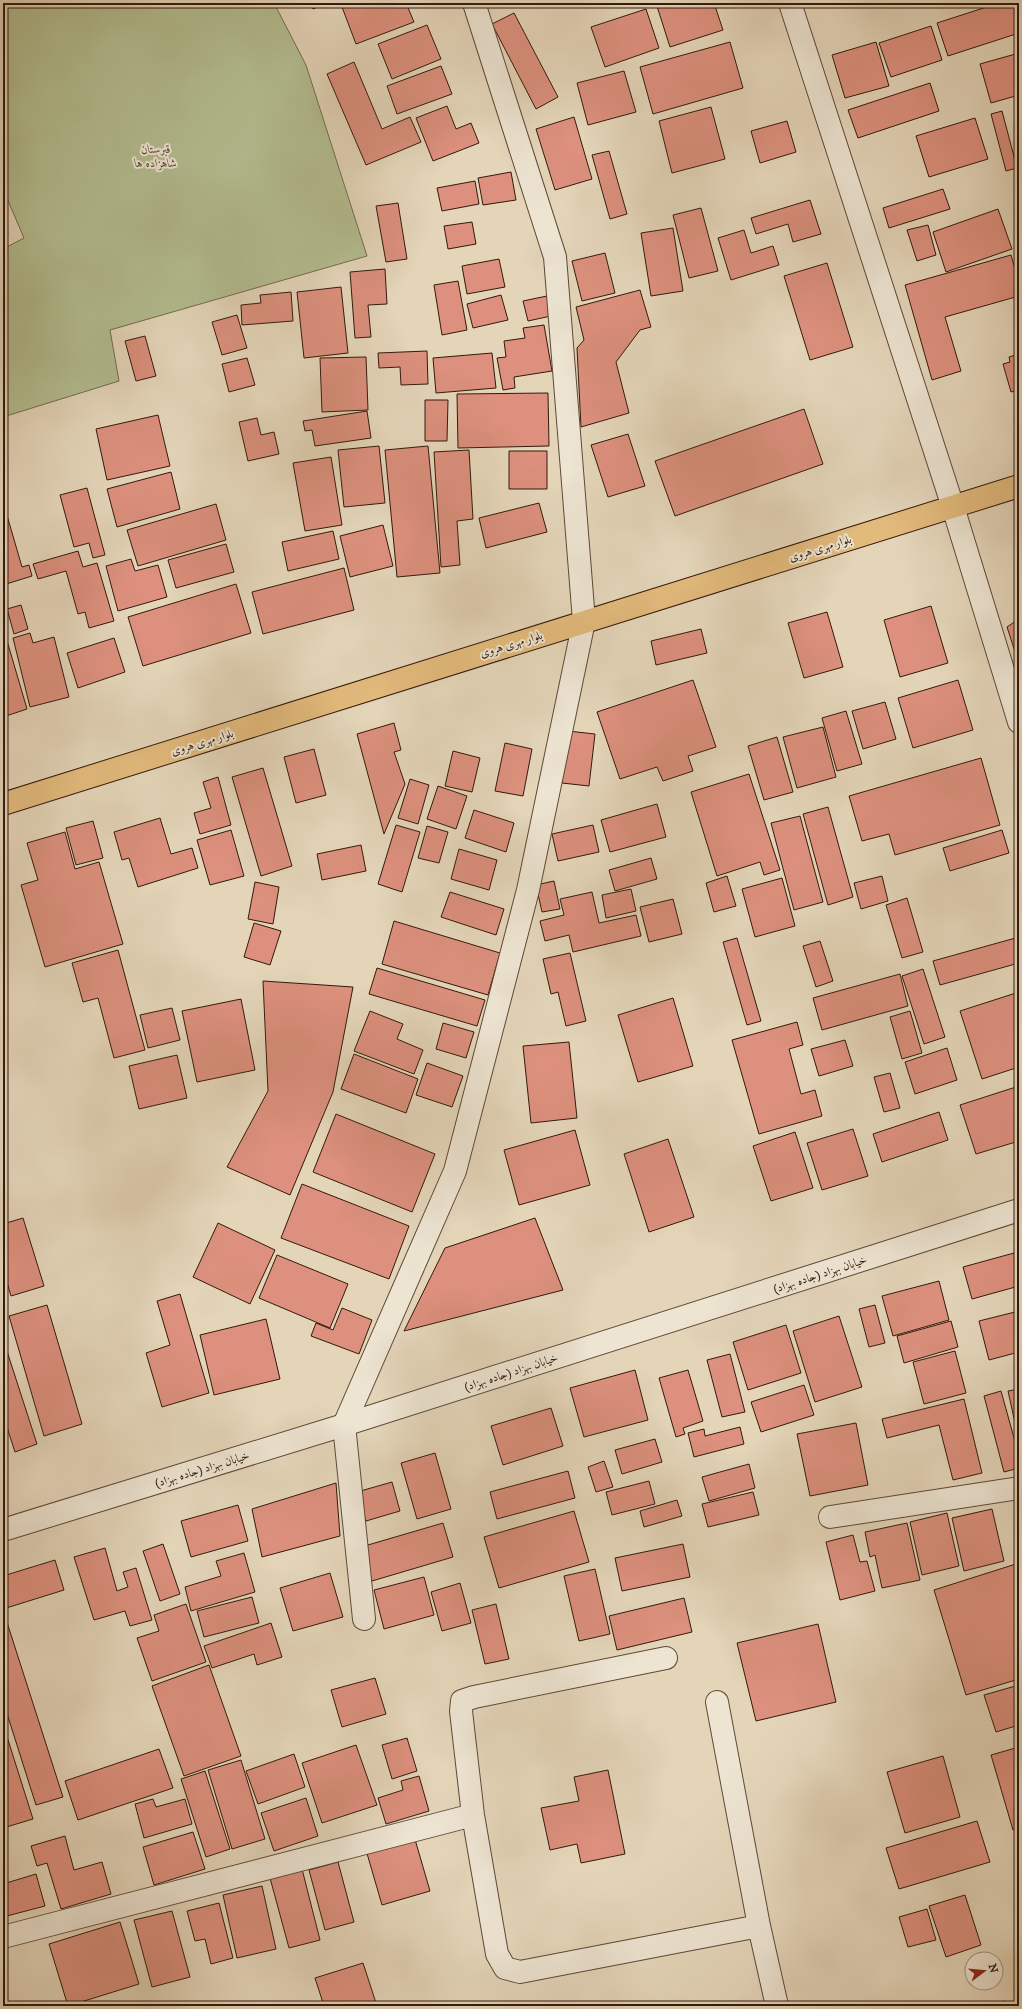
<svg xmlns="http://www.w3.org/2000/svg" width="1022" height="2009" viewBox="0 0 1022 2009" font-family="'IM FELL DW Pica',Amiri,serif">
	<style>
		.green { fill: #b3bd90; stroke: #736b4e }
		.building { fill: #dc907d; stroke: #33190c }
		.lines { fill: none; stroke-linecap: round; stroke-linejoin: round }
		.minor-casing { stroke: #5f4837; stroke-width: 24 }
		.tertiary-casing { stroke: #5f4837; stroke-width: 24 }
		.trunk-casing { stroke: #33190c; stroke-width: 24 }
		.minor { stroke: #ede4d2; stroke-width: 22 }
		.tertiary { stroke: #ede4d2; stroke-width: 22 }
		.trunk { stroke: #e2ba7c; stroke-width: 22 }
		.labels { text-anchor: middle; stroke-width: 4; stroke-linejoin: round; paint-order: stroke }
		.park-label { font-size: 12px; font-style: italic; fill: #594a34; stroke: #ede4d2 }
		.street-label { font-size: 12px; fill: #33190c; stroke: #ede4d2 }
	</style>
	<rect width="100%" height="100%" fill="#e4d5b9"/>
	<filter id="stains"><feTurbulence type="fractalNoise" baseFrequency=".005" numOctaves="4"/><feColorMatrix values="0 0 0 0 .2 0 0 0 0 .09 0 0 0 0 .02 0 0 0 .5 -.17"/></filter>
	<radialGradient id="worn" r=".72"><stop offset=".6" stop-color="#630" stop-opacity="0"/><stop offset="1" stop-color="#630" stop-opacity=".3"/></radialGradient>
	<!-- green -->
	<path class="green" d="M3,3H274L306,65L367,256L110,330L119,381L3,417V249L24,238L3,189Z"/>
	<!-- building -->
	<path class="building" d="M310,3H327L313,9Z
		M352,3H406L414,22L356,44L342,7Z
		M656,3H714L723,30L670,47Z
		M999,3H1019V33L948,56L937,23Z
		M646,9L659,48L605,67L591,27Z
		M514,13L558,97L536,109L492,24Z
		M427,25L441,59L392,79L378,44Z
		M931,26L942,60L891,77L879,43Z
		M730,42L743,88L653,114L640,67Z
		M876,42L889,86L845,98L832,55Z
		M1019,53V95L991,103L980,64Z
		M354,62L382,129L410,117L421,142L366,165L327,74Z
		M441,66L452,94L397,114L387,86Z
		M624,71L636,112L588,125L577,83Z
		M930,83L939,111L858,138L848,110Z
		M447,106L456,129L471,123L479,143L433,161L416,118Z
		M711,107L725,159L672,173L659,121Z
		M1002,111L1017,168L1006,171L991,114Z
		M574,117L592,179L555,190L536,129Z
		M975,118L988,159L929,177L916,136Z
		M787,121L796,152L760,163L751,131Z
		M609,151L627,214L610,219L592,155Z
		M511,172L516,200L483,205L478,178Z
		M475,181L479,204L442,211L437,188Z
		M943,189L950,209L889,228L883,208Z
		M810,200L821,234L793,242L788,224L756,234L751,218Z
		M398,203L407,259L386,262L376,206Z
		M701,208L718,271L689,278L673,215Z
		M998,209L1012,249L946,272L933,232Z
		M3,221L8,233L3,235Z
		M472,222L476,244L448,249L444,226Z
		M928,225L936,255L917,261L907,230Z
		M673,228L683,291L651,296L641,233Z
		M744,230L751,253L773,246L779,265L731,280L718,238Z
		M605,253L615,293L582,301L572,261Z
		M1011,255L1019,283V296L945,317L961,371L932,380L905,285Z
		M499,259L505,287L467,294L462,266Z
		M827,263L853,347L810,360L784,276Z
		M385,269L387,304L368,305L371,337L355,338L350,272Z
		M458,281L467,330L442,335L434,285Z
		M341,287L348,353L304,358L297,292Z
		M640,290L651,327L640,330L616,362L629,413L581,427L577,348L584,340L576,307Z
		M291,292L293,321L242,325L241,305L261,303L260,295Z
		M501,295L508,320L473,328L467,304Z
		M547,296L551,316L528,321L523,301Z
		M237,315L247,348L222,355L212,322Z
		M544,325L552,371L514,377L515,388L503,390L497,358L506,357L504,341L525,338L523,328Z
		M145,336L156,376L136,381L125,341Z
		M427,351L428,384L401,385L400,367L379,368L378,353Z
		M492,353L496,388L436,393L433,358Z
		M1019,354V390L1011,392L1003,364L1010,362L1009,357Z
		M366,357L368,410L322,412L320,358Z
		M247,358L255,385L229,392L222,364Z
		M548,393L549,446L458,448L457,394Z
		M425,400H448L447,441H425Z
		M804,409L823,464L675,516L655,461Z
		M367,411L371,438L315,446L312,430L305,431L303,421Z
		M158,415L170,466L107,480L96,429Z
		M257,418L261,435L274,432L279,454L248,461L239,422Z
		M628,434L645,486L608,497L591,445Z
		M379,446L385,503L344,507L338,450Z
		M428,446L440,573L397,577L385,450Z
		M469,450L473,519L457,521L460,565L441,567L434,452Z
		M509,451H547V489H509Z
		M331,457L342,525L305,531L293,463Z
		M171,472L180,509L117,527L107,489Z
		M87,488L105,555L93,558L89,543L74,547L60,495Z
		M539,503L547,532L486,548L479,518Z
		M216,504L226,540L138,566L127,530Z
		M6,512L22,567L29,565L32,576L3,585V513Z
		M383,525L393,566L350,577L340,536Z
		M333,531L339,559L288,571L282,542Z
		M226,544L234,572L176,588L168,560Z
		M78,551L83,567L97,563L114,621L89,628L85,612L78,614L66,571L38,579L33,564Z
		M131,559L135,571L158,565L167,597L118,611L106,566Z
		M344,568L354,610L263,634L252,592Z
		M236,584L251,633L143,666L128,617Z
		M21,605L28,629L14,634L7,609Z
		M931,606L948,663L900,677L884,620Z
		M827,612L843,667L804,678L788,623Z
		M1019,619V664L1007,627Z
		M3,627L27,709L3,717Z
		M701,629L707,653L656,665L651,641Z
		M30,633L33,643L54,637L69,697L30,707L13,638Z
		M114,638L125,672L78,688L67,653Z
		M693,680L716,747L688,756L693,771L663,781L657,767L620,779L597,712Z
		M958,680L973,730L913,748L898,698Z
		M885,702L896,739L863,749L852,711Z
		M846,711L862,764L837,771L822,718Z
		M394,723L401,750L394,752L405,784L384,834L357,734Z
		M823,727L836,777L797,788L783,737Z
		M568,731L595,734L589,786L562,783Z
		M777,737L793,792L764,800L748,746Z
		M505,743L532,749L523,796L495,791Z
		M314,749L326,795L296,803L284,757Z
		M453,751L480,758L472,792L445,786Z
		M981,758L1000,825L895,855L889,834L862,841L849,796Z
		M263,768L292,866L261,876L232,777Z
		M749,774L780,870L764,875L760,862L717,876L691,792Z
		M218,777L231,825L200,834L194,813L211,808L203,782Z
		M410,779L429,785L418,824L398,818Z
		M438,786L467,796L456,829L427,819Z
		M657,804L666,837L610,852L601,820Z
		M828,807L853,897L828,905L803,814Z
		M474,810L514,823L506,852L465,838Z
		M800,816L823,902L794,910L771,823Z
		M160,818L171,854L192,848L198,868L138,887L129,858L122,860L114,832Z
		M93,821L103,858L76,865L66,828Z
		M396,825L420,832L402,892L378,884Z
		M593,825L599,852L558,861L552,834Z
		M427,826L448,832L439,863L418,858Z
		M231,830L244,876L210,885L197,840Z
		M1002,830L1009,853L950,871L943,848Z
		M65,832L75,869L99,862L123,944L45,967L21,885L38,880L27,843Z
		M361,845L366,871L322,880L317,854Z
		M459,849L497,860L489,890L451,879Z
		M651,858L657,879L615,891L609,870Z
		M727,876L736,906L714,912L706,883Z
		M882,876L888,901L861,909L854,883Z
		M782,878L795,926L755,937L742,889Z
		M554,881L560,909L542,912L536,885Z
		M255,882L279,887L273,924L248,919Z
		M631,889L636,911L606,918L602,895Z
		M450,892L504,909L496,935L441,917Z
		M592,892L599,923L636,915L641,936L573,952L569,935L545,941L540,921L564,915L560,899Z
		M907,898L923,952L902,958L886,905Z
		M673,899L682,934L649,942L640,907Z
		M394,921L500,953L488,995L382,964Z
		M254,923L281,931L270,965L244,957Z
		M1019,937V963L940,985L933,961Z
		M737,938L761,1021L747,1025L723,942Z
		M820,941L833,981L816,987L803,946Z
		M118,950L145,1050L114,1058L98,998L83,1002L72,963Z
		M570,953L586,1021L566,1026L558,992L551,994L543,959Z
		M377,968L485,1000L477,1026L369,994Z
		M923,969L945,1037L924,1044L902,976Z
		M900,974L908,1006L822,1030L813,998Z
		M263,981L353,987L333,1092L290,1195L227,1167L268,1091Z
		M1019,992V1067L982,1079L960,1011Z
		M673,998L693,1066L638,1082L618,1015Z
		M241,999L255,1070L197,1082L182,1011Z
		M172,1008L180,1040L148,1048L140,1015Z
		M370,1011L403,1024L397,1039L423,1050L414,1074L354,1051Z
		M910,1011L922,1053L902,1059L890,1017Z
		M797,1022L803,1045L789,1049L801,1094L815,1090L822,1116L759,1134L732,1040Z
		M443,1023L474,1032L466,1058L436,1049Z
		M845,1040L853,1066L819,1076L811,1049Z
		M569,1042L577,1118L531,1123L523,1046Z
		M947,1048L957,1080L915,1094L905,1062Z
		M354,1054L418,1079L406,1113L341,1089Z
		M177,1055L187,1098L139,1109L129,1066Z
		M427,1063L463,1076L452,1107L416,1095Z
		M890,1073L900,1108L884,1112L874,1077Z
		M1019,1086V1141L976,1154L960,1105Z
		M939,1112L948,1140L882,1162L873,1134Z
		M336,1114L435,1154L412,1212L313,1172Z
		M853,1129L868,1176L822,1190L807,1143Z
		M575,1130L590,1185L519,1205L504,1150Z
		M795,1132L813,1188L771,1201L753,1146Z
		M668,1139L694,1217L649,1232L624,1154Z
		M302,1184L409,1226L389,1279L281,1238Z
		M23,1218L44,1286L11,1296L3,1269V1224Z
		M535,1218L563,1290L404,1331L445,1248Z
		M218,1223L275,1250L250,1304L193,1277Z
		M1014,1253L1019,1273V1286L972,1299L963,1267Z
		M277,1255L348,1284L330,1328L259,1298Z
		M939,1281L949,1320L893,1336L882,1296Z
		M180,1294L209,1393L162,1407L146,1353L170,1345L157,1301Z
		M47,1305L82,1424L44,1436L9,1316Z
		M875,1305L885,1343L869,1347L859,1309Z
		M342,1308L372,1320L359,1354L311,1336L316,1323L333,1330Z
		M1019,1311V1352L989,1360L979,1321Z
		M839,1316L862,1387L815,1402L793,1331Z
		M266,1319L280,1379L214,1395L200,1335Z
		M951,1321L958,1347L904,1363L897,1336Z
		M786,1325L801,1373L748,1390L733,1342Z
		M4,1342L37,1444L15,1452L3,1415Z
		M955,1351L966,1393L924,1404L913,1362Z
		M730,1354L745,1412L722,1417L707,1360Z
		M635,1370L648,1420L584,1437L570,1388Z
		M688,1370L703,1421L683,1428L685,1434L676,1437L659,1378Z
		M804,1385L814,1415L761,1432L751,1402Z
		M1019,1389V1437H1018L1008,1391Z
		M1001,1391L1016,1445L1019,1444V1468L1004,1472L984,1396Z
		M964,1399L982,1473L953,1480L939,1425L887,1438L882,1419Z
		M551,1408L563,1446L503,1465L491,1426Z
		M856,1423L868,1485L810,1496L797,1434Z
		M740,1427L744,1444L694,1457L688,1433L704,1429L705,1436Z
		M655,1439L662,1462L622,1474L615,1450Z
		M435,1453L451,1509L417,1519L401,1463Z
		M604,1461L613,1487L596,1492L588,1467Z
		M749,1464L755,1488L709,1501L702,1477Z
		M568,1471L575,1498L497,1519L490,1492Z
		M649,1481L655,1504L612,1515L606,1492Z
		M392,1482L400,1511L366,1521L357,1492Z
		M336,1483L340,1536L262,1557L252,1509Z
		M753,1492L759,1515L708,1527L702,1504Z
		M677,1500L682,1516L644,1527L640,1511Z
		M238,1505L248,1541L191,1557L181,1521Z
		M992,1509L1004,1561L964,1571L952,1518Z
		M574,1511L589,1562L499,1588L484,1537Z
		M947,1513L959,1566L922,1575L910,1522Z
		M443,1523L453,1557L372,1581L361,1547Z
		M907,1523L920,1580L882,1588L875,1555L870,1557L865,1532Z
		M853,1535L860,1562L867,1561L875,1591L840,1600L826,1542Z
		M163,1544L180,1594L160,1601L143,1551Z
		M683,1544L690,1577L622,1591L615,1558Z
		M105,1548L117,1591L128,1587L123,1572L136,1568L152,1620L130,1626L125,1611L94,1620L74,1557Z
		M244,1553L255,1592L191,1611L185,1587L221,1576L216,1561Z
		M55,1560L64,1590L3,1609V1576Z
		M1019,1563V1679L966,1695L934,1590Z
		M595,1569L610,1634L579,1641L564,1576Z
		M330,1573L343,1617L293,1631L280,1588Z
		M424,1577L434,1615L384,1629L374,1590Z
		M460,1583L471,1623L442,1631L431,1592Z
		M252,1597L259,1623L204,1637L197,1611Z
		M684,1598L692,1632L617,1650L609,1616Z
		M186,1604L206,1662L152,1681L137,1638L159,1631L154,1615Z
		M496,1604L509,1659L485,1664L472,1610Z
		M4,1613L63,1797L36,1805L3,1701Z
		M271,1623L282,1657L257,1665L254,1654L212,1668L204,1646Z
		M818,1624L836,1702L756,1721L737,1643Z
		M209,1665L241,1756L184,1776L152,1686Z
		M375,1678L386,1714L342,1727L331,1690Z
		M1019,1685V1725L996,1732L984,1695Z
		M3,1724L33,1819L3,1828Z
		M407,1738L417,1771L392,1779L382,1745Z
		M356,1745L377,1805L322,1823L302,1763Z
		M1019,1747V1829L1013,1830L991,1755Z
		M159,1749L173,1788L78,1820L65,1781Z
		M294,1754L305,1787L258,1804L246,1771Z
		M943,1756L960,1817L905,1833L887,1772Z
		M241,1760L265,1839L232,1849L208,1770Z
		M608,1770L625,1854L581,1863L577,1844L550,1850L541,1808L579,1801L574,1777Z
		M205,1771L230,1849L206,1857L181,1779Z
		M419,1776L429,1811L386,1824L378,1798L403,1790L401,1781Z
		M306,1798L318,1836L274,1851L261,1813Z
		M153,1799L156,1807L185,1799L192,1824L144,1838L135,1804Z
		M977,1821L990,1862L899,1889L886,1848Z
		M193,1832L205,1869L154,1885L143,1847Z
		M65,1836L74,1870L102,1862L111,1894L61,1909L47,1863L37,1866L31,1846Z
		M414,1836L430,1891L382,1905L366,1850Z
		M338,1862L354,1922L325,1930L309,1870Z
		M302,1869L320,1940L289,1948L270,1878Z
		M36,1874L45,1906L3,1917V1884Z
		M262,1886L276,1949L237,1958L223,1895Z
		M965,1895L981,1945L946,1957L929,1906Z
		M219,1903L233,1958L211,1964L205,1939L195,1941L187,1911Z
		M927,1909L936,1940L908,1947L899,1917Z
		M172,1911L190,1977L152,1987L134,1920Z
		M120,1922L139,1984L68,2006L49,1944Z
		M363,1963L377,2006H324L315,1978Z
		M1004,2001L1005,2006H983Z"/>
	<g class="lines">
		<!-- minor casing -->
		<g class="minor-casing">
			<path id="minor" d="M790,3L953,507L1019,722
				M830,1517L1019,1488
				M364,1619L344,1425L455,1171L528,890L584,621L555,257L474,3
				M666,1658L474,1697L462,1701L461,1711L473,1815L497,1954L505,1968L520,1972L759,1926
				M717,1702L759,1926L777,2006
				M3,1937L473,1815"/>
		</g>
		<!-- tertiary casing -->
		<g class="tertiary-casing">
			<path id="tertiary" d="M3,1530L344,1425L1019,1210"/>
		</g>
		<!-- trunk casing -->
		<g class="trunk-casing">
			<path id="trunk" d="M3,804L1019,486"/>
		</g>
		<!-- minor -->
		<use href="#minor" class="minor"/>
		<!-- tertiary -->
		<use href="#tertiary" class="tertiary"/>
		<!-- trunk -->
		<use href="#trunk" class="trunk"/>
	</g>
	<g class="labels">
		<!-- park labels -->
		<g class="park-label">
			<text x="156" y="153">قبرستان<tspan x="156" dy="14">شاهزاده ها</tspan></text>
		</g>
		<!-- street labels -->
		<g class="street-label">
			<text transform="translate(820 548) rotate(-17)" y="4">بلوار مهری هروی</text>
			<text transform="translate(511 644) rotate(-17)" y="4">بلوار مهری هروی</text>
			<text transform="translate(202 742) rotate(-17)" y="4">بلوار مهری هروی</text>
			<text transform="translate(820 1274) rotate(-18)" y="4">خیابان بهزاد (جاده بهزاد)</text>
			<text transform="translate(511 1372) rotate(-18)" y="4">خیابان بهزاد (جاده بهزاد)</text>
			<text transform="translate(202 1469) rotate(-17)" y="4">خیابان بهزاد (جاده بهزاد)</text>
		</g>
	</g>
	<!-- margin -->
	<rect width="1022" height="2009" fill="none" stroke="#e4d5b9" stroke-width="16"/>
	<rect x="4" y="4" width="1014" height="2001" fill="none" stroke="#33190c" stroke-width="2"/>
	<rect x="8" y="8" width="1006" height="1993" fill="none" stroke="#33190c"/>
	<!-- north arrow -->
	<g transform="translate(984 1971) rotate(74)"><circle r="19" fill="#ede4d2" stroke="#a39383"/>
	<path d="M0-3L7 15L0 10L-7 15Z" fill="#8f2418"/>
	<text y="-6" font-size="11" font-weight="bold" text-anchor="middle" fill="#33190c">N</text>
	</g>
	<rect width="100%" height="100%" filter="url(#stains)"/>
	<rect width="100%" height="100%" fill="url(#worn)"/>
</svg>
